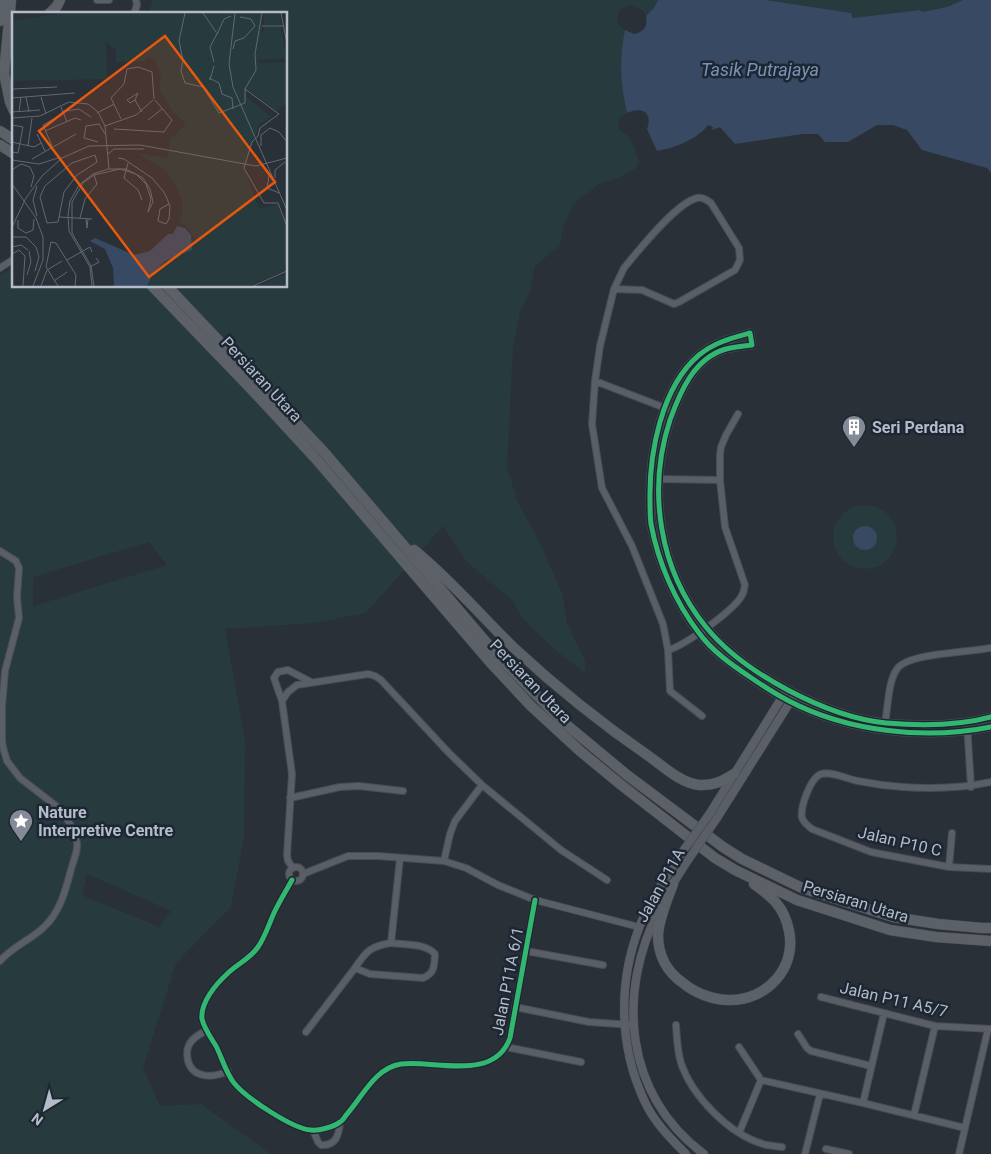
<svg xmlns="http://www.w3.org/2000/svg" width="991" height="1154" viewBox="0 0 991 1154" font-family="Roboto,sans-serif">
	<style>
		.green { fill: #273a3e; fill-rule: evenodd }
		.water { fill: #384963 }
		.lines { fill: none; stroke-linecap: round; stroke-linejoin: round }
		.minor-casing { stroke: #484c53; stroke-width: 8 }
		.tertiary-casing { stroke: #484c53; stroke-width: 9 }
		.primary-casing { stroke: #484c55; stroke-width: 11 }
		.minor { stroke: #5a5e66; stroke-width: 6 }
		.tertiary { stroke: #5a5e66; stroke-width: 8 }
		.primary { stroke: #5c6168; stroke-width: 10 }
		.tertiary-bridge-casing { stroke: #484c53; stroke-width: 9; stroke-linecap: butt }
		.tertiary-bridge { stroke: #5a5e66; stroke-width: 8 }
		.cycleway-casing { stroke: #1d2633; stroke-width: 8 }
		.cycleway { stroke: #33b770; stroke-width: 5 }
		.labels { text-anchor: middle; stroke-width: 5; stroke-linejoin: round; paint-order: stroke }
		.street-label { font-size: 16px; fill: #b4bcc9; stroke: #1d2633 }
		.poi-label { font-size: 16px; font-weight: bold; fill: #b4bcc9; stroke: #1d2633; text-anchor: start }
		.water-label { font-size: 18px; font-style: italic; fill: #7c92b1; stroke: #1d2633 }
		.inset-road { fill: none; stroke: #616872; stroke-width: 1 }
		.view { fill: #e8590c; fill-opacity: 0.15; stroke: #e8590c; stroke-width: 2.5 }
		.inset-edge { fill: none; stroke: #b4bcc9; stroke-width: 2.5 }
	</style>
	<rect width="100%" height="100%" fill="#2a3038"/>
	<!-- green -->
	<path class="green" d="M152,0H658L654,8L646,16L644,11L632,5L621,9L617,16L618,24L625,30C619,59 620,84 627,113L620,117C615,133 622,129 629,137C634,143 636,155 639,162L635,169L620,177L599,184L573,204L563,227L560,245L535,266L530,291L520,311L513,347L507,467L518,503L541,545L562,593L567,623L585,661V673L555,650L523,619L513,601L467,562L443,526L366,613L315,623L225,629L245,740L244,837L231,907L176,963L143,1068L160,1106L201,1104L271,1154H0V275L14,267V286H286V14H149ZM149,542L167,565L33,606V577ZM87,874L171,911L159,927L82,895Z
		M766,0H963L947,7L922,12L920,10L853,18L851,13Z
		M833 537a32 32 0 1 1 64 0a32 32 0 1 1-64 0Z"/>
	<!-- water -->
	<path class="water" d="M658,0H766L851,13L853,18L920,10L922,12L947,7L963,0H991V173L987,168L922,150L907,130L893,125H877L848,142H825L818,134H803L735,144L720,127L712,130L713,127L708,125C698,139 674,148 657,151L647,129C653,112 642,106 627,113C620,84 619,59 625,30L634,34C644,32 648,26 646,16L654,8Z
		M853 538a12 12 0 1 1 24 0a12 12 0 1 1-24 0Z"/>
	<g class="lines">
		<!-- minor casing -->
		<g class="minor-casing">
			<path id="minor" d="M97,0H109
				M134,14L137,5L136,0
				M0,268L14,259
				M614,289L642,290L674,304L679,302L735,270L740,260L739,248L711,203C707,200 703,197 697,198C676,203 638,251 624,268L614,289L600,346L595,381L592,424L602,488L632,546L663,624L668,650L670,691L702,716
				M595,381L673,411
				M658,479L720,480
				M0,551L16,561L19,568L17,597L19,618L5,671L2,707V742L4,751L7,761L20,778L60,809C68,819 75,830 77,843C78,851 74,859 72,866C66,888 61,912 43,928C30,940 12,947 0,961
				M668,650C684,646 738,608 743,593C744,591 744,588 745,585L725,527L720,480V454L721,447L726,435L738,414
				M282,701L274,678L278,672L288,670L311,682
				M885,723C888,708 888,681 897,669C907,653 971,652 991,648
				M967,723L971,787
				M991,782C963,788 932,789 903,787C889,786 873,784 858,781C847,779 832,771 821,774C810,778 800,808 802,818C804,823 808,826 812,829L871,852L949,867L991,869
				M290,798L340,787L359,786L403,791
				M444,861L450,834L455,821L482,785
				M949,867L952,833
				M289 874a7 7 0 1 1 14 0a7 7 0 1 1-14 0Z
				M293,868L288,861L287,855L292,774L282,701L288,692L297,685L368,674L375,676L381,680L448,752L482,785L561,850L607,880
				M303,874L348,856H378L444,861L466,868L498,885L535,900L639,927
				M292,880C286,891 279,902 274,913C269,924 265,937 258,947C250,959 237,964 227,974C216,984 200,1003 202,1019C204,1028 211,1038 216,1046C222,1058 226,1073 234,1083C246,1098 293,1129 311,1130C318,1131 334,1127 340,1122C343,1121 345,1116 347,1114C363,1096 375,1068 401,1064C436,1060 494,1082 510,1038L535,900
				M391,943C405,945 425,943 435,954C434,966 435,973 423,978L370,974L355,968C366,951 371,946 391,943Z
				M391,943L400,858
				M526,951L603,965
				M821,997L935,1026L991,1029
				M515,1007L589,1022L633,1025
				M676,1025C677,1038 677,1050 681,1063C692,1096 729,1134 763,1144C769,1146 776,1146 782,1147
				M207,1030C200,1034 192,1038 189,1045C186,1050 187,1056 188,1061C193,1079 214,1078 228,1071
				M306,1032L355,968
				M798,1034L807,1048L811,1051L871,1066
				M506,1047L581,1062
				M739,1047L761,1080L863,1103L965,1128
				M863,1103L884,1013
				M914,1115L935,1026
				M313,1130L318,1142L321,1145C336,1146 339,1135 340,1122
				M739,1133L761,1080
				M826,1149L849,1154
				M805,1154L820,1094
				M959,1154L988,1029"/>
		</g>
		<!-- tertiary casing -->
		<g class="tertiary-casing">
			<path id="tertiary" d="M991,717C958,726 920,726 886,723C827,717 743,673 706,627C659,570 647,490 670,420C680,392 694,358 726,349C734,347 743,346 752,345L750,333C732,338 715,342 699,355C661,387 649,454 650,501C650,508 650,516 651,524C658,562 675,602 699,633C712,651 732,665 750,677C763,686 775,694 789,701C848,732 926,740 991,727
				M710,813L784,694
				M717,818L792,699
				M678,858C664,880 648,904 639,928C618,983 619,1046 644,1100C653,1121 670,1138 686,1154
				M671,887L686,863
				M660,908C616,992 624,1095 704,1154"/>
		</g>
		<!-- primary casing -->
		<g class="primary-casing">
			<path id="primary" d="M11,0L4,73L10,102L14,111
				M49,14L57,6L60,0
				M0,21L5,0
				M0,131L14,140
				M0,145L14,154
				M152,286L254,392L316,459L489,661L531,706L580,751L620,784L715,858L735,870L797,900L890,930L936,937L991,941
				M167,286L324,452L497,655L562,721L627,775L723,847L742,859L802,888L893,917L938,924L982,928H991
				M414,550C450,579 480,615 514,648C556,687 602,724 650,757C664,767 681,783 699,785C713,786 723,781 734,774
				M673,884C667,900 659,918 658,935C658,955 667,972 683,983C695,993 713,1000 729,1000C766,1001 797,968 789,931C787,921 783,911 777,904C771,896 762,890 754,884"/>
		</g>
		<!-- minor -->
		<use href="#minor" class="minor"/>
		<!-- tertiary -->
		<use href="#tertiary" class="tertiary"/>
		<!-- primary -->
		<use href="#primary" class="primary"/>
		<!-- tertiary-bridge casing -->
		<g class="tertiary-bridge-casing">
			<path id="tertiary-bridge" d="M678,858L710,813
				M686,863L717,818"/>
		</g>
		<!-- tertiary-bridge -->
		<use href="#tertiary-bridge" class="tertiary-bridge"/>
		<!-- cycleway casing -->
		<g class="cycleway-casing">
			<path id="cycleway" d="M991,717C958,726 920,726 886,723C827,717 743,673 706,627C659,570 647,490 670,420C680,392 694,358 726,349C734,347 743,346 752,345L750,333C732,338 715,342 699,355C661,387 649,454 650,501C650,508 650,516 651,524C658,562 675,602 699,633C712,651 732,665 750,677C763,686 775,694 789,701C848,732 926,740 991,727
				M292,880C286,891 279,902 274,913C269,924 265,937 258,947C250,959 237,964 227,974C216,984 200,1003 202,1019C204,1028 211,1038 216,1046C222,1058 226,1073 234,1083C246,1098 293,1129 311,1130C318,1131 334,1127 340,1122C343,1121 345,1116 347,1114C363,1096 375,1068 401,1064C436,1060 494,1082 510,1038L535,900"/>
		</g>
		<!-- cycleway -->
		<use href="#cycleway" class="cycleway"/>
	</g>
	<!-- icons -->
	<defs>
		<g id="building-pin" transform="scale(1.25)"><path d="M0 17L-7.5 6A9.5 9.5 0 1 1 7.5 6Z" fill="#848b96" stroke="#1d2633"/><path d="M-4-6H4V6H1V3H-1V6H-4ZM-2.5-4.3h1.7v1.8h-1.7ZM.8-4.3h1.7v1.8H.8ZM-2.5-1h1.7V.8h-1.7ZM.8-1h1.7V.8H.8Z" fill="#fff"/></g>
		<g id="sight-pin" transform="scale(1.25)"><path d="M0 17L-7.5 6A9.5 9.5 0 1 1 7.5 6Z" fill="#848b96" stroke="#1d2633"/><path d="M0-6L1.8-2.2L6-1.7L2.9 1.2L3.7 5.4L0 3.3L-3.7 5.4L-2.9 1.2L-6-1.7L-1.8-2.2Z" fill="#fff"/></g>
	</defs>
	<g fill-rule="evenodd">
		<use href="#building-pin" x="854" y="427"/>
		<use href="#sight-pin" x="21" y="821"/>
	</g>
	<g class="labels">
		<!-- street labels -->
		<g class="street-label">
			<text transform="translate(262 379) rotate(47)" y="6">Persiaran Utara</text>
			<text transform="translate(531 681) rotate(46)" y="6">Persiaran Utara</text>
			<text transform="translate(900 841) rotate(13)" y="6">Jalan P10 C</text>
			<text transform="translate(660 885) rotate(-61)" y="6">Jalan P11A</text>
			<text transform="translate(856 901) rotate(17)" y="6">Persiaran Utara</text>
			<text transform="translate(507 981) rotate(-79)" y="6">Jalan P11A 6/1</text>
			<text transform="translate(894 999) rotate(13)" y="6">Jalan P11 A5/7</text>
		</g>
		<!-- poi labels -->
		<g class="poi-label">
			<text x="872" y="433">Seri Perdana</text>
			<text x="38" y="818">Nature<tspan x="38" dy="18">Interpretive Centre</tspan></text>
		</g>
		<!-- water labels -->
		<g class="water-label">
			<text x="760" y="76">Tasik Putrajaya</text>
		</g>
	</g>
	<!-- overview -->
	<g transform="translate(12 12)">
		<rect width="275" height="275" fill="#2a3038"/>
		<path d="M51,1H249L250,21L253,15H269L275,47L245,48L246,51L275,50V91L265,99L235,77V85L259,105L247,113L232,156L247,196L269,192L266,194L273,210L275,208V258L237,274H135L145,256L153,249L177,239L179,230L183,228L173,213L166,211L171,199L170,187L162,171L154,159L125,141L156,146L158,127L174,112L161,100L147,77L149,65L143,49L137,45L132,49L104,50V38L94,30L95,67L0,69V9ZM252,1H268L269,13H252ZM275,262V274H246L265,265Z" fill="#273a3e"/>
		<path d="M165,214L173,216L179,223L180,238L153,249L142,260L135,274H102L101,256L93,237L78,229L83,226L122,243L138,239L156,222H161Z" fill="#384963"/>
		<path class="inset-road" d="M173,1L167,29L171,48L169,59L173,71L191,75L207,101L233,91V77L267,102L248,116L246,124L240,130L232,156L252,191H266L274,212M191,1L204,20M223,1L217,52L221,75L275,198M269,1L275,32M250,14H271M206,20L212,7L219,4M221,37L223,29L232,26L243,14L239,7L228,5M202,50L198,35L206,20L204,23M198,65V68L202,54M199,67L207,71L210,82L220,86L221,97M0,77L45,75M233,77L244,58L243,42L250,1M14,85L17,100M29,85L34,102M0,86L63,81M123,88L118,91L115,88L126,81L123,88L130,100M49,95L55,110M54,99L67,97L79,105M0,100L28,98M7,100L9,85M85,101L102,92M0,106L28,104L57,90L76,92L86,100L93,114L97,157M109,107L99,86L112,72L115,57L126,55L140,60L142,87M136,108L150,97M0,113L11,115L6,141L0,140M93,114L124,103L141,88M102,117L152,120L160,108L143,88M33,119L63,106L69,108M25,122L33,139M0,130L22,135L29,131M86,130L72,126L74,114L87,112L93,122M16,134L20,106M40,134L31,113L49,103M249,134V123L258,116L267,120L275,130M96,142L102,137H132M83,143L85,150L65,163L52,180L46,210L35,211L28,185L33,174L60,151ZM106,146L112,147L140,166L151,179L154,184L157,192L158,194L157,207L154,212L146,209L148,197L157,192M20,147L64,122M0,148L27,152L49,145M116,151L112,166L126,178L130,188M0,158L9,152L18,155L22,164L19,175M257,164L255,176L267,181M263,166V158L273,150M0,172L24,206L31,225V248L21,274M25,204L21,188L25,174M47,205L80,207M68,206L73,187L85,172L82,163M74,207L75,216L76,207M6,208V216L14,221L21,218L22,207M0,215L14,186L30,164L50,146L77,134L128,133L244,154L275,146M0,225H14L24,235L27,245L23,259M0,235L9,233L16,238M0,242L7,238L13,244L11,274M55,248L78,235L80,240M78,255L87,250L84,246M15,263L19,250L17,239M42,269L55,260M29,274L35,258L50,249M46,274L34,255L39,230L44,231L64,263L63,274M80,274L78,255L57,219L56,203L58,189L67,173L81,162L96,157H114L131,166L138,177L141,190L136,200L139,187L134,172L124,162L108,157L82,163L71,171L60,190V221L79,254L82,274M241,274L275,259"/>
		<path class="view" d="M153,24L263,170L137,265L27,119Z"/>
		<rect width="275" height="275" class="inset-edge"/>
	</g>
	<!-- north arrow -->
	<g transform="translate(45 1109) rotate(217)" stroke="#1d2633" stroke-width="4" paint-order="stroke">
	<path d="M0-4L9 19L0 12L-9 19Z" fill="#b4bcc9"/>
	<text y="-8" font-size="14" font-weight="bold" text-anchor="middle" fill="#b4bcc9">N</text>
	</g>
</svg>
